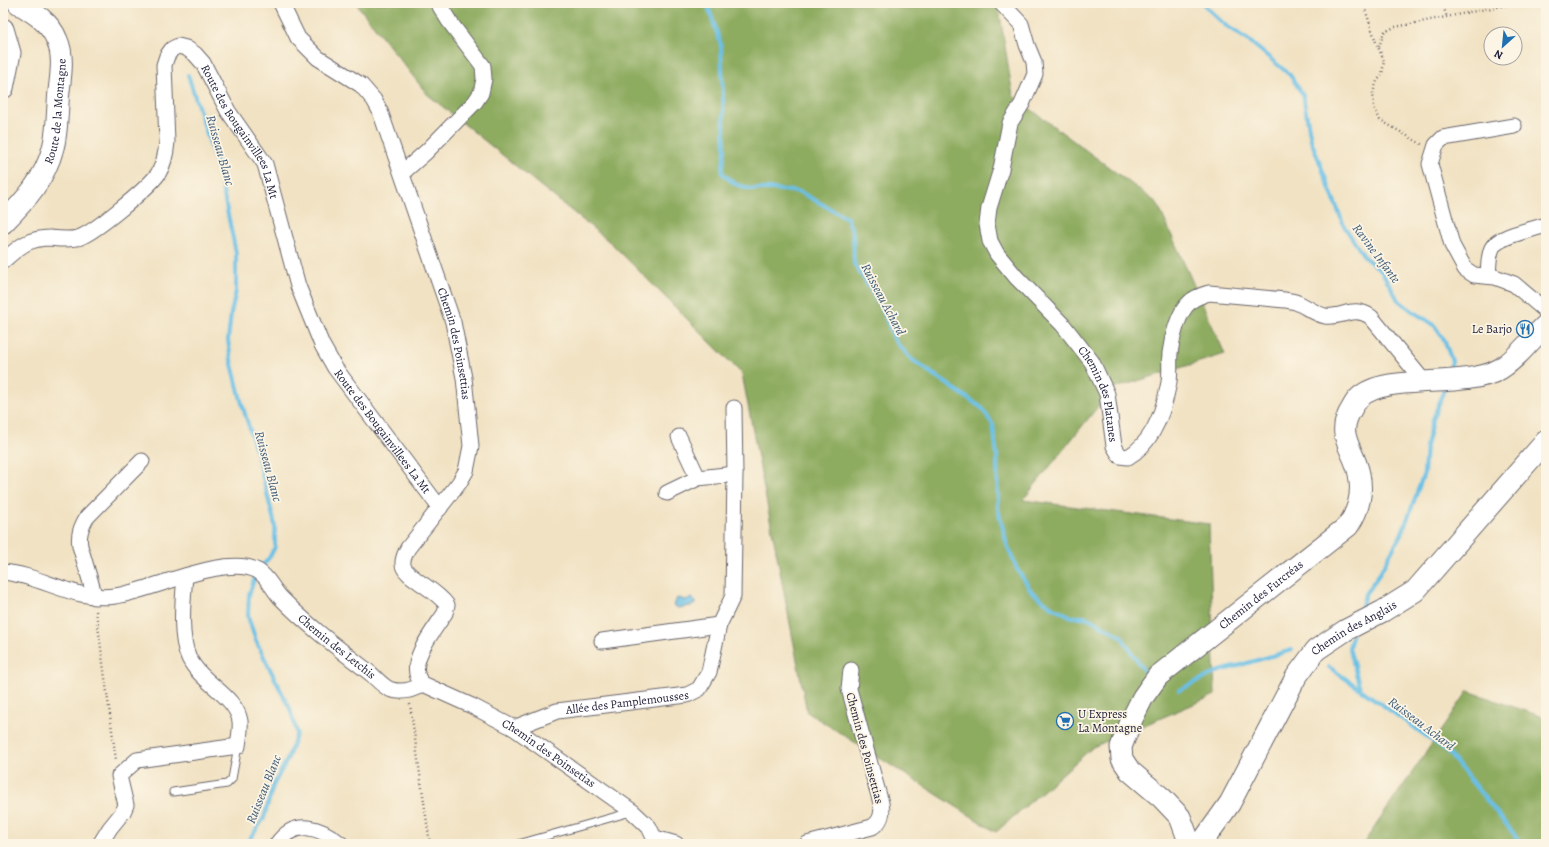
<svg xmlns="http://www.w3.org/2000/svg" width="1549" height="847" viewBox="0 0 1549 847" font-family="Alegreya,serif">
	<style>
		.forest { fill: #8eac60; stroke: #58674e }
		.water { fill: #69c0e6; stroke: #467190 }
		.lines { fill: none; stroke-linecap: round; stroke-linejoin: round }
		.stream { stroke: #69c0e6; stroke-width: 4 }
		.lane-casing { stroke: #6a656b; stroke-width: 9 }
		.street-casing { stroke: #6a656b; stroke-width: 17 }
		.secondary-casing { stroke: #6a656b; stroke-width: 23 }
		.path { stroke: #6a656b; stroke-width: 2.5; stroke-dasharray: 1 3; stroke-linecap: butt }
		.lane { stroke: #fff; stroke-width: 7 }
		.street { stroke: #fff; stroke-width: 15 }
		.secondary { stroke: #fff; stroke-width: 21 }
		.labels { text-anchor: middle; stroke-width: 3.5; stroke-linejoin: round; paint-order: stroke }
		.street-label { font-size: 12px; fill: #22223b; stroke: #fcf5e5 }
		.poi-label { font-size: 12px; fill: #22223b; stroke: #fcf5e5; text-anchor: end }
		.water-label { font-size: 13px; font-style: italic; fill: #3b5977; stroke: #fcf5e5 }
	</style>
	<rect width="100%" height="100%" fill="#fcf5e5"/>
	<filter id="ink" filterUnits="userSpaceOnUse"><feTurbulence type="fractalNoise" baseFrequency=".025" numOctaves="2"/><feDisplacementMap in="SourceGraphic" scale="8" xChannelSelector="R" yChannelSelector="G"/><feConvolveMatrix kernelMatrix="1 2 1 2 8 2 1 2 1" color-interpolation-filters="sRGB"/></filter>
	<filter id="wash" filterUnits="userSpaceOnUse"><feTurbulence type="fractalNoise" baseFrequency=".012" numOctaves="4" result="noise"/><feDisplacementMap in="SourceGraphic" scale="16" xChannelSelector="R" yChannelSelector="G"/><feGaussianBlur stdDeviation="0.9" result="paint"/><feColorMatrix in="noise" values="0 0 0 0 0 0 0 0 0 0 0 0 0 0 0 0 0 1.4 0 .05"/><feComposite in="paint" operator="in"/></filter>
	<g filter="url(#wash)">
		<rect width="100%" height="100%" fill="#f1e2c3"/>
		<!-- forest -->
		<path class="forest" d="M357,3H998L1013,96L1157,203L1225,354L1112,389L1023,500L1209,524L1215,695L1093,747L996,832L807,712L742,374L611,243L427,94L358,6Z
			M1468,691L1546,718V844H1363Z"/>
		<!-- water -->
		<path class="water" d="M677,598L686,600L692,598L696,602V604L691,606L677,608L674,605Z"/>
		<g class="lines">
			<!-- stream -->
			<path class="stream" d="M707,3L721,45L725,150L722,173L735,184L750,189H772L800,192L847,218L853,233L854,264L864,279L883,311L895,341L911,359L982,408L993,425L997,456L998,509L1007,545L1017,569L1032,592L1052,607L1072,617H1086L1121,636L1148,677
				M1204,3L1207,8L1225,25L1248,40L1290,75L1303,95L1311,140L1344,226L1365,258L1381,270L1398,300L1411,310L1434,325L1444,340L1452,361L1448,375
				M188,75L219,172L236,253V291L231,313L228,340L231,360L242,404L256,450L275,525V547L269,558L260,568
				M1359,616L1365,594L1378,576L1401,535L1409,515L1424,473L1426,446L1432,422L1445,387
				M1352,636L1349,648L1360,688
				M1329,667L1446,750L1522,844
				M1179,690L1217,672L1292,650
				M248,844L250,839L264,818L273,786L287,760L297,733L290,709L256,641L248,617L249,595L256,574"/>
		</g>
	</g>
	<g filter="url(#ink)">
		<g class="lines">
			<!-- lane casing -->
			<g class="lane-casing">
				<path id="lane" d="M173,792L227,784L232,779L238,746
					M518,844L631,812"/>
			</g>
			<!-- street casing -->
			<g class="street-casing">
				<g id="street">
					<path id="s1" d="M281,3L298,38L318,58L361,85L374,100L380,111L453,322L464,378L471,446L466,471L459,483L408,548C398,566 403,570 418,581C428,588 440,595 447,605L445,613C435,629 410,658 418,677C419,680 421,682 423,684L472,706L514,728L633,812L649,827L657,844"/>
					<path id="s2" d="M1001,3L1021,24L1027,45L1034,62L1035,74L1022,104L1010,123L1001,169L989,208L987,224L990,241L997,254L1016,277L1063,325L1092,362L1107,394L1114,446L1120,456L1128,457C1152,443 1163,413 1168,387C1171,376 1169,364 1170,353C1172,338 1178,312 1190,302C1195,297 1202,295 1209,293L1285,300C1290,301 1295,301 1300,304C1308,308 1316,314 1325,316C1343,318 1353,305 1371,317L1425,383"/>
					<path d="M1514,126L1443,138L1436,145L1430,164L1452,245L1465,269L1474,275L1495,277L1514,284L1546,311"/>
					<path d="M402,173L426,152L475,102L481,93L484,79L483,66L449,21L438,3"/>
					<path id="s3" d="M3,261C19,247 28,238 50,238C60,239 68,240 78,238C94,233 148,188 158,174C164,164 166,154 167,142L164,65L167,56L172,49L178,46L186,48L195,54L203,63L228,111L265,164L298,286L322,345L335,368L440,508"/>
					<path d="M1488,276C1489,267 1488,257 1492,248C1499,235 1532,230 1546,225"/>
					<path d="M679,437L698,478"/>
					<path d="M667,493L698,478L735,474"/>
					<path id="s4" d="M3,572C41,575 76,602 115,596C152,591 226,553 258,571C268,577 272,588 280,597C307,625 339,649 370,673C376,678 384,688 392,690C403,693 413,690 423,684"/>
					<path d="M95,597L80,546C78,535 81,527 87,517L142,461"/>
					<path d="M602,641L719,625"/>
					<path id="s5" d="M514,728L557,711L687,695L699,689L709,672L719,625L733,596L735,474L734,408"/>
					<path d="M655,838L676,844"/>
					<path d="M100,844L110,828L123,812L126,805L119,776L137,760L238,746C239,738 241,729 240,721C236,696 201,683 189,658C179,637 183,599 185,576"/>
					<path d="M277,844C295,818 320,827 341,844"/>
					<path d="M807,844L872,827C881,822 883,813 881,803L849,689L851,670"/>
				</g>
			</g>
			<!-- secondary casing -->
			<g class="secondary-casing">
				<g id="secondary">
					<path d="M3,29L10,53L3,88"/>
					<path id="s6" d="M3,223C25,201 45,179 53,148C58,130 57,109 59,91C61,74 64,55 57,40C50,22 33,12 18,3"/>
					<path id="s7" d="M1190,844L1180,817L1162,798L1130,771L1122,759L1121,747L1132,719L1143,697L1158,676L1348,526C1359,510 1363,493 1359,474C1354,448 1334,436 1352,408C1354,405 1356,400 1359,398C1385,372 1464,390 1500,369C1518,358 1531,339 1546,325"/>
					<path id="s8" d="M1201,844L1230,803L1296,677L1316,650L1346,630L1383,611L1415,591L1546,441"/>
				</g>
			</g>
			<!-- path -->
			<path class="path" d="M1363,3L1376,42L1384,61L1382,75L1377,81L1373,92L1374,107L1380,120L1423,145
				M1442,3L1447,17
				M1379,47L1384,32L1395,27L1517,3
				M96,611L116,760
				M410,704L430,844"/>
			<!-- lane -->
			<use href="#lane" class="lane"/>
			<!-- street -->
			<use href="#street" class="street"/>
			<!-- secondary -->
			<use href="#secondary" class="secondary"/>
		</g>
	</g>
	<!-- icons -->
	<defs>
		<g id="restaurant-ring" transform="scale(0.9)"><circle r="9.5" fill="#fcf5e5" stroke="#1f6fb2" stroke-width="1.5"/><path d="M-5-6h1v4h1v-4h1v4h1v-4h1v5L-1.5 .5V6h-2V.5L-5-1ZM5-6V6H3V1.5H1.5Q1.5-4 5-6Z" fill="#1f6fb2"/></g>
		<g id="supermarket-ring" transform="scale(0.9)"><circle r="9.5" fill="#fcf5e5" stroke="#1f6fb2" stroke-width="1.5"/><path d="M-6-5.5h2.5l.6 2H6L4.5 2H-2.5L-4.4-4H-6ZM-1.5 3.2a1.3 1.3 0 1 0 .1 0ZM3 3.2a1.3 1.3 0 1 0 .1 0Z" fill="#1f6fb2"/></g>
	</defs>
	<g fill-rule="evenodd">
		<use href="#restaurant-ring" x="1525" y="329"/>
		<use href="#supermarket-ring" x="1065" y="721"/>
	</g>
	<g class="labels">
		<!-- street labels -->
		<g class="street-label">
			<text dy="4" stroke="none"><textPath href="#s6" startOffset="128">Route de la Montagne</textPath></text>
			<text dy="4" stroke="none"><textPath href="#s3" startOffset="430">Route des Bougainvillees La Mt</textPath></text>
			<text dy="4" stroke="none"><textPath href="#s1" startOffset="395">Chemin des Poinsettias</textPath></text>
			<text dy="4" stroke="none"><textPath href="#s2" startOffset="449">Chemin des Platanes</textPath></text>
			<text dy="4" stroke="none"><textPath href="#s3" startOffset="766">Route des Bougainvillees La Mt</textPath></text>
			<text dy="4" stroke="none"><textPath href="#s7" startOffset="335">Chemin des Furcréas</textPath></text>
			<text dy="4" stroke="none"><textPath href="#s8" startOffset="270">Chemin des Anglais</textPath></text>
			<text dy="4" stroke="none"><textPath href="#s4" startOffset="373">Chemin des Letchis</textPath></text>
			<text dy="4" stroke="none"><textPath href="#s5" startOffset="117">Allée des Pamplemousses</textPath></text>
			<text transform="translate(865 748) rotate(75)" y="4">Chemin des Poinsettias</text>
			<text dy="4" stroke="none"><textPath href="#s1" startOffset="932">Chemin des Poinsetias</textPath></text>
		</g>
		<!-- poi labels -->
		<g class="poi-label">
			<text x="1512" y="333">Le Barjo</text>
			<text x="1078" y="718" text-anchor="start">U Express<tspan x="1078" dy="14">La Montagne</tspan></text>
		</g>
		<!-- water labels -->
		<g class="water-label">
			<text transform="translate(221 150) rotate(74)" y="5">Ruisseau Blanc</text>
			<text transform="translate(1377 253) rotate(53)" y="5">Ravine Infante</text>
			<text transform="translate(884 299) rotate(62)" y="5">Ruisseau Achard</text>
			<text transform="translate(269 466) rotate(75)" y="5">Ruisseau Blanc</text>
			<text transform="translate(1422 723) rotate(37)" y="5">Ruisseau Achard</text>
			<text transform="translate(263 789) rotate(-68)" y="5">Ruisseau Blanc</text>
		</g>
	</g>
	<!-- margin -->
	<rect width="1549" height="847" fill="none" stroke="#fcf5e5" stroke-width="16"/>
	<!-- north arrow -->
	<g transform="translate(1503 46) rotate(207)"><circle r="19" fill="#fcf5e5" stroke="#a5a1a1"/>
	<path d="M0-3L7 15L0 10L-7 15Z" fill="#1f6fb2"/>
	<text y="-6" font-size="11" font-weight="bold" text-anchor="middle" fill="#22223b">N</text>
	</g>
</svg>
